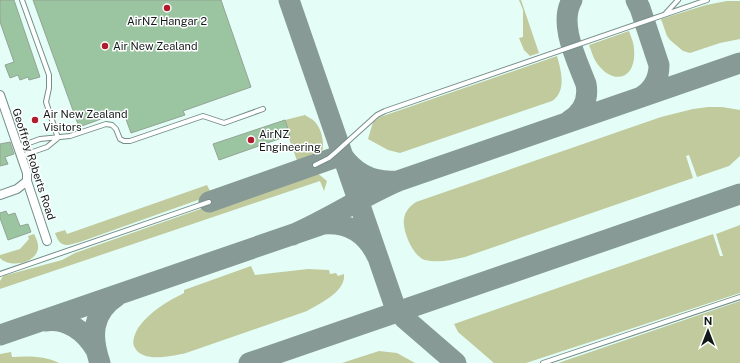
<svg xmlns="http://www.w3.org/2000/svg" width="740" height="363" viewBox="0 0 740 363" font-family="'Public Sans',sans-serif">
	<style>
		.green { fill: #c1ca9d }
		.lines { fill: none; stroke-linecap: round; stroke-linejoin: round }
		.taxiway { stroke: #889a96; stroke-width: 21 }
		.building { fill: #9bc4a0; stroke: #94a495 }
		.service-casing { stroke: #768e88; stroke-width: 6 }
		.minor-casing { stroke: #768e88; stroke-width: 10 }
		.service { stroke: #fff; stroke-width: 4 }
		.minor { stroke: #fff; stroke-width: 8 }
		.poi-dot { fill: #af1c2c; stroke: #fff; stroke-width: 1.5 }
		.labels { text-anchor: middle; stroke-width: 3; stroke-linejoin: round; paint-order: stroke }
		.poi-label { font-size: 11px; fill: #101917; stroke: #fff; text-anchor: start }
		.street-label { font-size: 11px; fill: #101917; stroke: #fff }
	</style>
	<rect width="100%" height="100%" fill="#e4fef7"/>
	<!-- green -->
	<path class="green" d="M519,0H521L539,53L530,56L524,50L519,38L523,37V10Z
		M727,1H740V39L720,43L690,53L683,51L670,40L667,36L661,19L706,5Z
		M629,31C631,37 634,43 634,49C637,79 613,87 596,62C593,57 591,50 589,45Z
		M557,56C561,70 567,91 552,101L400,153L388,150L368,139L373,122L380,117Z
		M708,107H722L740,110V156L729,166L697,177L689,155L686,156L693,178L465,257C453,260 437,263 425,260C413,257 402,230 404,219C405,211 410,206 416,202L661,117L693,109Z
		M305,115C307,117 311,118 313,120C322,127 327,148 319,157C314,162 305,164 299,166L288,136L290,135L285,120Z
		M309,171L316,172L327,181L324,191L320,181L0,289V281L3,276L62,260L75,253Z
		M207,185L212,195L80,242C66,246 60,248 55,233L65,230L67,234Z
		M740,225V293L526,363H494L458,332L454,324L713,234L720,256H723L716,234Z
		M34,234C36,238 39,244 38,249C35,264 9,268 0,258V255L20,249L29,239L28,236Z
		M251,266L255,275L308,269L329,270L330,274L336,273L338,276L344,274C346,292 320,303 307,311L186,353C173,356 143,363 135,348C131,342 135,334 138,328C149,312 168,301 184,293V290Z
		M740,301V363H559L561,362Z
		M379,351L397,353L415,363H342Z
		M11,352L12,357C27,356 46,356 59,363H0V354Z"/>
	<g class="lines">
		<!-- taxiway -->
		<path class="taxiway" d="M289,0L394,304L404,318L456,363
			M636,0L640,8L659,65C659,79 653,90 641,97
			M569,121C582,113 589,100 586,84C577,60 558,24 572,0
			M209,202L342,155C355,174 374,183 397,181
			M292,235C329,219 361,197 398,181L740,63
			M45,321C67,318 85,331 96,350
			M0,335L323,224C348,222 367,234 377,256
			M100,363C91,337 91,313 117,296
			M249,363L740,194"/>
	</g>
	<!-- building -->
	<path class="building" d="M0,0H14L40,77L29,80L28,77L20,80L18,75L10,78L5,65L14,62L0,22Z
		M33,0H221L251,87L183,111L185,115L131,133L123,111L79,127Z
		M285,120L290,135L219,160L213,144Z
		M10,142L14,154L5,157L8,164L0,166V144Z
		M6,211L8,215L15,213L20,226L28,224L31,232L8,240L0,218V213Z"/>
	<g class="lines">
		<!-- service casing -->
		<g class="service-casing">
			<path id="service" d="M22,0L49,75V88L46,102L58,138
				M666,13L678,0
				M18,147L40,139L70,136L106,124L112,125L116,129L120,139L124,141H130L203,116L224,123L263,109
				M21,156L47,147L58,138
				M315,165L329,158L336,152L377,115L385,111L707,0
				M0,274L209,202
				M543,363L740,297"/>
		</g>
		<!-- minor casing -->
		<g class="minor-casing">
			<path id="minor" d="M0,95L27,173V181L47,241
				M0,195L17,189L27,181"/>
		</g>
		<!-- service -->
		<use href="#service" class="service"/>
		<!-- minor -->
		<use href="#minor" class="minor"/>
	</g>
	<!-- markers -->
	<g class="poi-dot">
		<circle cx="167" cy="8" r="4"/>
		<circle cx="105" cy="46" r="4"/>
		<circle cx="35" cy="120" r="4"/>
		<circle cx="251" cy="140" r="4"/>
	</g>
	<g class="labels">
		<!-- poi labels -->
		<g class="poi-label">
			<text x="167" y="25" text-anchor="middle">AirNZ Hangar 2</text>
			<text x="113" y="50">Air New Zealand</text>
			<text x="43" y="118">Air New Zealand<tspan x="43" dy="13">Visitors</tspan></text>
			<text x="259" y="138">AirNZ<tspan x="259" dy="13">Engineering</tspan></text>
		</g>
		<!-- street labels -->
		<g class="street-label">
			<text transform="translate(34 164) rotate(72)" y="4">Geoffrey Roberts Road</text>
		</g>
	</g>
	<!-- north arrow -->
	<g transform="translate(708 331)" stroke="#ffffff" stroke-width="3" paint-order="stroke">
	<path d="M0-3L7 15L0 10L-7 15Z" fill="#101917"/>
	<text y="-6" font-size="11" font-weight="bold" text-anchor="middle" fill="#101917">N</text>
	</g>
</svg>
